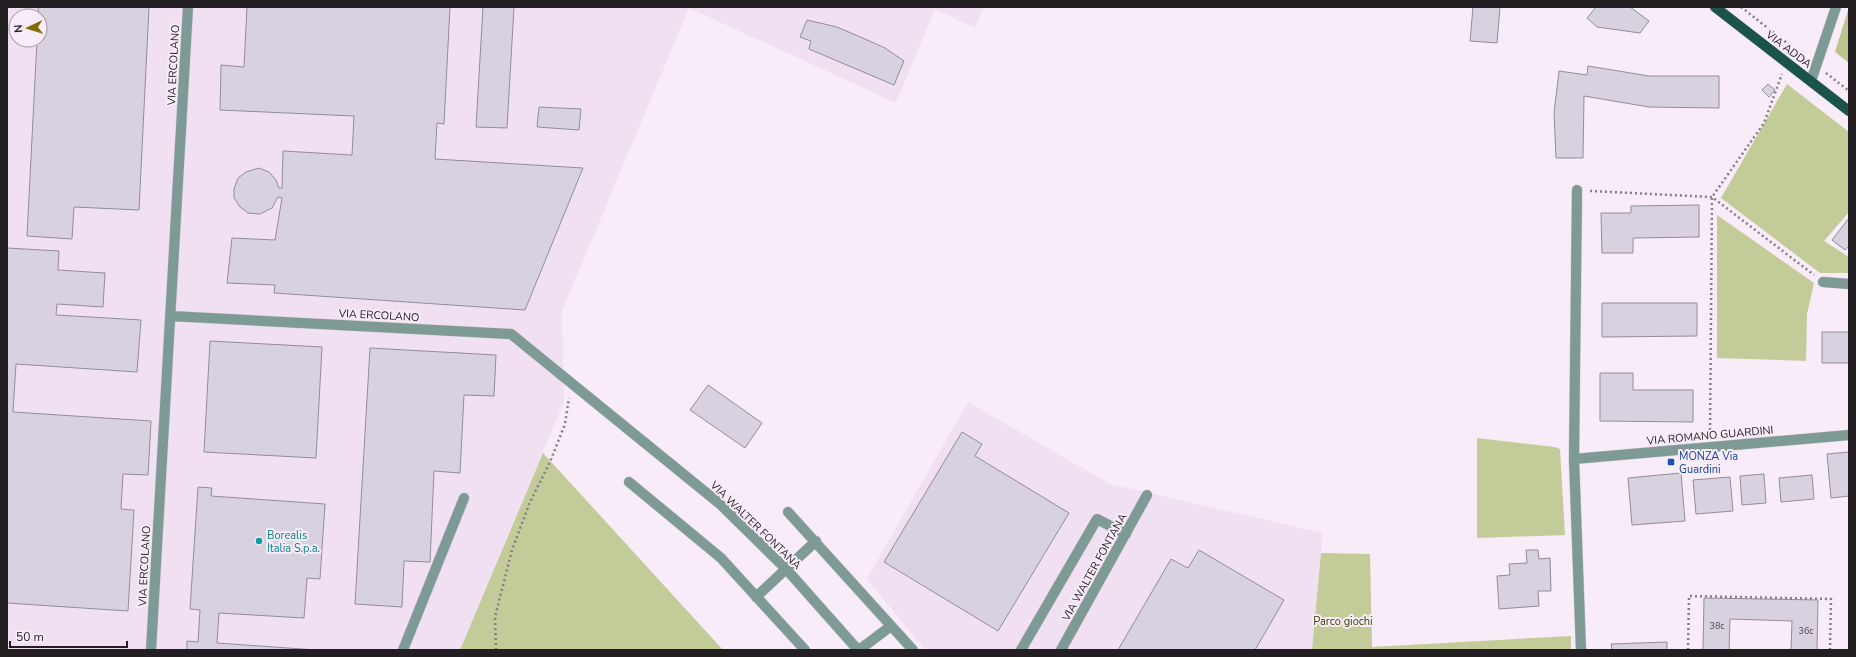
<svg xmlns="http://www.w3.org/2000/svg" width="1856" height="657" viewBox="0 0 1856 657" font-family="'Nunito Sans',sans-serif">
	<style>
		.built { fill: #f1e0f2; fill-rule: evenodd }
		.green { fill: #c3cb98 }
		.forest { fill: #bcc58f }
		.building { fill: #d8d2e0; stroke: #928d99 }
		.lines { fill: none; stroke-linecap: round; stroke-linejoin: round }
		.minor-casing { stroke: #d1c7d1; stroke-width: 11 }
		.major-casing { stroke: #d1c7d1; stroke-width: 11 }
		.path { stroke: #847d84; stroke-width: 2.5; stroke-dasharray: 2 3; stroke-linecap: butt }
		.minor { stroke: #7e9a94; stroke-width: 10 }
		.major { stroke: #19534a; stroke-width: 10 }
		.transit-dot { fill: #1a4fb4; stroke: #f7ecf8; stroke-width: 1.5 }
		.culture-dot { fill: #0f9aa8; stroke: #f7ecf8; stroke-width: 1.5 }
		.labels { text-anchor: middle; stroke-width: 4; stroke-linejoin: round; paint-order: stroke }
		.number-label { font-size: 9px; fill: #504b52 }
		.street-label { font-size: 11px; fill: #221e22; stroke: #f7ecf8 }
		.transit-label { font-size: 11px; fill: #164399; stroke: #f7ecf8; text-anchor: start }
		.culture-label { font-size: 11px; fill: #0d838f; stroke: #f7ecf8; text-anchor: start }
		.park-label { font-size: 11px; fill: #3c4200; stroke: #f7ecf8 }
	</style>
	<rect width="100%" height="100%" fill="#f7ecf8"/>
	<!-- built -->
	<path class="built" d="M7,7H984L975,28L935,9L896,103L689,8L562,311L564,402L460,650H7ZM16,16H40V40H16Z
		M968,402L1110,484L1323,533L1312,650H925L867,579Z"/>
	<!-- green -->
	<path class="green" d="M1787,84L1849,132V212L1824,241L1849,257V273H1820L1721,198Z
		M1717,215L1814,283L1807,314L1806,361L1717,358Z
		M1477,438L1555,447L1560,449L1565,535L1477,538Z
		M543,453L723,650H460Z
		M1321,553L1370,554L1372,647L1571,636V650H1312Z"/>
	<!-- forest -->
	<path class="forest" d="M1849,7V63L1835,52Z"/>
	<!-- building -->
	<path class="building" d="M38,7H149L139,210L74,207L72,239L27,236L37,40H40Z
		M247,7H450L444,124L437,123L435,159L583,168L525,310L274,293L275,285L227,283L232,238L275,240L282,198L278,197L272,208L260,214L248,213L240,207L234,198V189L238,178L246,172L259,168L269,172L276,180L279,188H282L283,151L352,155L354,116L220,110L221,65L244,67Z
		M483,7H514L507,128L476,127Z
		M1473,7H1500L1497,43L1470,41Z
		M1596,7H1630L1649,21L1640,33L1597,27L1587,18Z
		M807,20L837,27L865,39L885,48L904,61L894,85L809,49L811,41L800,37Z
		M1588,66L1649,76H1719V108L1649,107L1584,96L1583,158H1556L1554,113L1559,71L1587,75Z
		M1768,84L1775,90L1769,97L1762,90Z
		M539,107L581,109L579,130L537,127Z
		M1699,205V237L1633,238V253H1602L1601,213H1631V206Z
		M1849,218V246L1845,250L1832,240Z
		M7,248L59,251L58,270L105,273L103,307L57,304L56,315L141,320L137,372L16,364L13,412L151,421L148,475L123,474L121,509L134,510L128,611L7,603Z
		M1602,303H1697V336L1602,337Z
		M1822,332H1849V363H1822Z
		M210,341L322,347L316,458L204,452Z
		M370,348L496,355L494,396L464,395L460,473L434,471L430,562L404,561L402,607L355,604Z
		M1600,373H1633V390H1693V422L1600,421Z
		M708,385L762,423L745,448L690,410Z
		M962,432L982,444L975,456L1069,513L998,631L884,562Z
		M1849,452V496L1831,498L1827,454Z
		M1681,473L1685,521L1632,525L1628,478Z
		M1764,474L1766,503L1742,505L1740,476Z
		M1812,475L1814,499L1781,502L1779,478Z
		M1730,477L1733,511L1696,514L1693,480Z
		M198,487L212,488L211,496L325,504L320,579L307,578L304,618L219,613L217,643L316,650H187V641L198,642L200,610L190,609Z
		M1199,550L1284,600L1255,650H1118L1171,559L1188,568Z
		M1526,550H1538L1539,559L1550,558L1551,591H1538L1539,606L1499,609L1497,576L1510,575L1509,564L1527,563Z
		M1704,598L1818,600L1817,650H1791L1792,621L1730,619L1729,650H1703Z
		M1667,642V650H1612L1611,644Z"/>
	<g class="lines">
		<!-- minor casing -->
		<g class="minor-casing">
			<path id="minor" d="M1811,81L1836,7
				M1577,190L1574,459L1581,650
				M1823,282L1849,284
				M170,316L511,334L720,504L787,570L858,650
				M1574,459L1849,435
				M629,482L721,558L805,650
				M788,512L913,650
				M756,597L816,541
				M151,650L188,7
				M403,650L464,498
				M859,650L891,626
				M1021,650L1097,519L1126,534
				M1061,650L1147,495"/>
		</g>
		<!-- major casing -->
		<g class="major-casing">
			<path id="major" d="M1715,7L1849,111"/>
		</g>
		<!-- path -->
		<path class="path" d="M1741,7L1806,58
			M1826,73L1849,91
			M1590,191L1712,197L1814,275
			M1710,435L1712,197L1764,123L1782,74
			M496,650L495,617L512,550L530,502L550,462L565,424L569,398
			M1688,650L1689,596L1831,599L1830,650"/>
		<!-- minor -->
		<use href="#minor" class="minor"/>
		<!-- major -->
		<use href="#major" class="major"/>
	</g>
	<!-- markers -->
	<rect class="transit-dot" x="1667" y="458" width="8" height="8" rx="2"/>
	<circle class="culture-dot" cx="259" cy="541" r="4"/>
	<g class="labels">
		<!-- number labels -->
		<g class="number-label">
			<text x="1717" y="629">38c</text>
			<text x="1806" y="634">36c</text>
		</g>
		<!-- street labels -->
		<g class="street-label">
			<text transform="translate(1789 49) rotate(37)" y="4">VIA ADDA</text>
			<text transform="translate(173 65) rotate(-87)" y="4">VIA ERCOLANO</text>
			<text transform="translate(379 315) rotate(3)" y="4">VIA ERCOLANO</text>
			<text transform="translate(1710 435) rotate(-5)" y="4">VIA ROMANO GUARDINI</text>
			<text transform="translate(756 525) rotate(44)" y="4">VIA WALTER FONTANA</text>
			<text transform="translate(144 566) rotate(-87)" y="4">VIA ERCOLANO</text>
			<text transform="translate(1094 567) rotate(-61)" y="4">VIA WALTER FONTANA</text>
		</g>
		<!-- transit labels -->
		<g class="transit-label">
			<text x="1679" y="460">MONZA Via<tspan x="1679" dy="13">Guardini</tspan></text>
		</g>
		<!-- culture labels -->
		<g class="culture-label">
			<text x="267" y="539">Borealis<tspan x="267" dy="13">Italia S.p.a.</tspan></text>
		</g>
		<!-- park labels -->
		<g class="park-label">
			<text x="1343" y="625">Parco giochi</text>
		</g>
	</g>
	<!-- border -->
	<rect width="1856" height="657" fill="none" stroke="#221e22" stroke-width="16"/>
	<!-- north arrow -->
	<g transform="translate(28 28) rotate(266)"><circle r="19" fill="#f7ecf8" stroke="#a29aa2"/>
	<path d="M0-3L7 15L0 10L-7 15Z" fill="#856a06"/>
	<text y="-6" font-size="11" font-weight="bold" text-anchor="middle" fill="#221e22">N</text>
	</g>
	<!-- scale -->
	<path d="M10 641v6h117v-6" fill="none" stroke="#221e22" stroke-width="2"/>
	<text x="16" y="641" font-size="12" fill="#221e22" stroke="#f7ecf8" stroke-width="3" paint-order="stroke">50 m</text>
</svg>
